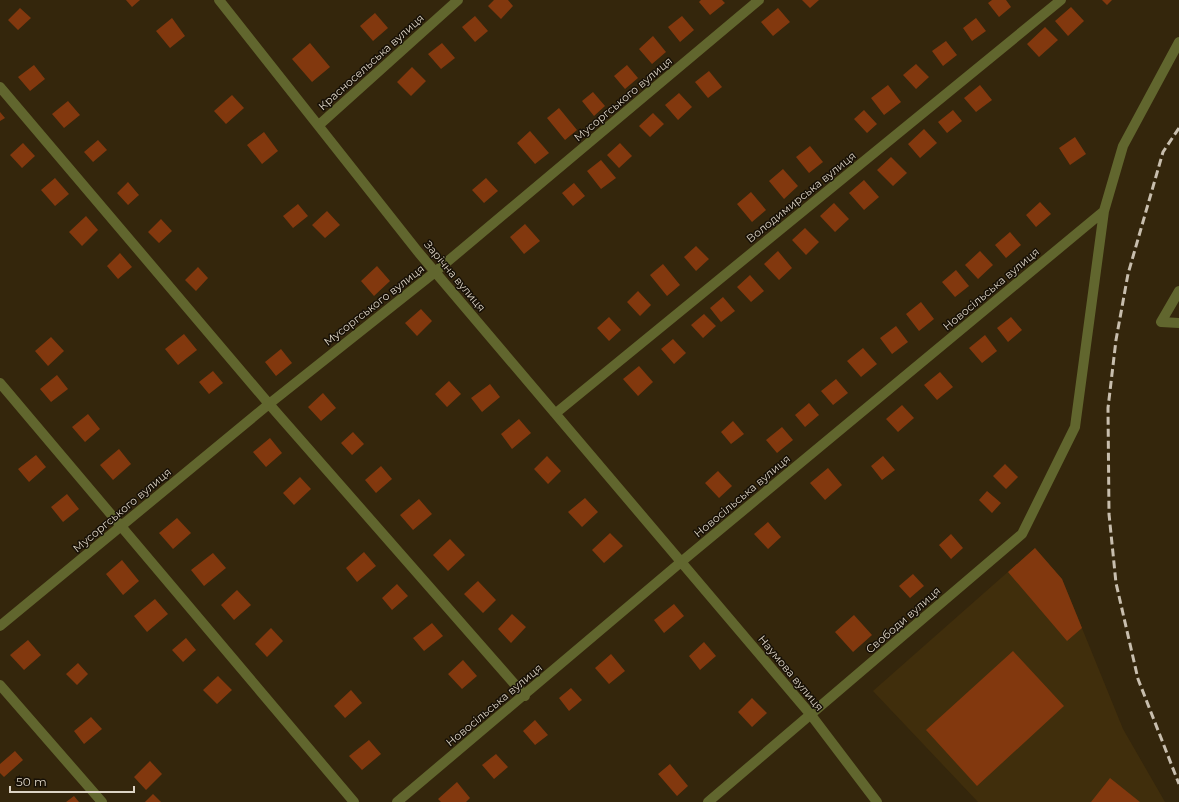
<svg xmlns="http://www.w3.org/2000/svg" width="1179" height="802" viewBox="0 0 1179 802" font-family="Montserrat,sans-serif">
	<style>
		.built { fill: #402e0c }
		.building { fill: #82380e }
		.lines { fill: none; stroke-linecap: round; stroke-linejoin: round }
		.minor { stroke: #61662e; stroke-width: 10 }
		.rail { stroke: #c8beae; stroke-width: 3; stroke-dasharray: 8 4; stroke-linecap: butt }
		.labels { text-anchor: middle; stroke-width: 3; stroke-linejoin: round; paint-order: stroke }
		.street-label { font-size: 11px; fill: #ddd4c5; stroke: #171006 }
	</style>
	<rect width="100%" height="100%" fill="#34260c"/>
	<!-- built -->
	<path class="built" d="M1035,548L1062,579L1123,729L1165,802H978L873,691Z"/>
	<!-- building -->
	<path class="building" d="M126,0H140L132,7Z
		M494,0H508L513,6L501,19L488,6Z
		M701,0H722L725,3L710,15L699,2Z
		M802,0H819L810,8Z
		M992,0H1006L1011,7L999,17L988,3Z
		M1102,0H1112L1107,5Z
		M1071,7L1084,21L1068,36L1055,21Z
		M20,8L31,18L18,30L8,20Z
		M778,8L790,22L773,36L761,22Z
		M375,13L388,28L373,41L360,26Z
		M475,16L488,31L475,42L462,27Z
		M682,16L694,30L680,42L668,27Z
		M172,18L185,36L170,48L156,31Z
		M976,18L986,31L972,41L963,28Z
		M1045,27L1058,40L1039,57L1027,44Z
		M653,36L666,52L652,64L639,49Z
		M946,41L957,55L943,66L932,51Z
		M310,43L330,67L312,82L292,59Z
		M442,43L455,58L441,69L428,54Z
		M916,64L929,77L916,89L903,75Z
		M34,65L45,79L30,91L18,77Z
		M627,65L638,78L625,89L614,76Z
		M412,67L426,81L411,96L397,82Z
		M709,71L722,87L708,98L695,82Z
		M888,85L901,102L884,115L871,98Z
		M980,85L992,100L976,112L964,98Z
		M593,92L605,106L594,116L582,101Z
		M679,93L692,107L678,120L665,105Z
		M232,95L244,108L226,124L214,111Z
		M68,101L80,115L64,128L52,114Z
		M559,108L577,130L565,140L547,118Z
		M864,110L877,124L867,133L854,119Z
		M953,110L962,121L947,133L938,122Z
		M0,112L5,118L0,121Z
		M653,113L664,124L650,137L639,126Z
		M924,129L937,143L920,158L908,144Z
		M530,131L549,153L535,164L517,143Z
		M264,132L278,151L262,164L247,145Z
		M1075,137L1086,154L1070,165L1059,148Z
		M98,140L107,150L93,162L84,152Z
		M23,143L35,156L22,168L10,155Z
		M620,143L632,156L619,168L607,155Z
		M810,146L823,162L809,173L796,157Z
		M891,157L907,173L893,186L877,170Z
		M601,160L616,178L601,189L587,171Z
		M783,169L798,186L784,199L769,181Z
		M55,178L69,194L55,206L41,190Z
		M486,178L498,191L484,203L472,190Z
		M864,180L879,197L864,210L849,193Z
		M128,182L139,195L128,205L117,193Z
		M574,183L585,196L573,206L562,193Z
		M751,192L766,210L752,222L737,204Z
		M1040,202L1051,214L1036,227L1026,215Z
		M834,203L849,219L835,232L820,216Z
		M298,204L308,216L293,228L283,216Z
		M327,211L340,225L325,238L312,225Z
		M86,216L98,230L82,246L69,232Z
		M161,219L172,231L159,243L148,232Z
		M525,224L540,241L524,254L510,237Z
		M805,228L819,242L806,255L792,240Z
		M1010,232L1021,245L1006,258L995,245Z
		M696,246L709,259L696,271L684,257Z
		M778,251L792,268L779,280L764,264Z
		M980,251L993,265L978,279L965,265Z
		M120,253L132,267L118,279L107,266Z
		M663,264L680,285L667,296L650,275Z
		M377,266L390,281L374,296L361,281Z
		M198,267L208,278L196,291L185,280Z
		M956,270L969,286L955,297L942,282Z
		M750,275L764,291L751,302L737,287Z
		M638,291L651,305L640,316L627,302Z
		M723,297L735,311L721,322L710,308Z
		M921,302L934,319L919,331L906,314Z
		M421,309L432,321L417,336L405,323Z
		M704,314L716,326L703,338L691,325Z
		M609,317L621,330L609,341L597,328Z
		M1011,317L1022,330L1008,342L997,328Z
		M896,326L908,342L892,354L880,338Z
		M184,334L197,350L178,365L165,349Z
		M985,335L997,351L982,363L969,348Z
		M51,337L64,351L48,366L35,351Z
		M673,339L686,353L674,364L661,349Z
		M863,348L877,364L861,377L847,361Z
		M281,349L292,363L276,376L265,362Z
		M639,366L653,382L638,396L623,379Z
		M213,371L223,383L209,394L199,382Z
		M940,372L953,387L937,400L924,385Z
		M57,375L68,389L51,402L40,389Z
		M836,379L848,393L833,405L821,391Z
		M449,381L461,394L447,407L435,394Z
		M490,384L500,397L482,412L471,398Z
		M323,393L336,408L321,421L308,407Z
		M809,403L819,415L805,427L795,415Z
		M902,405L914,418L898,432L886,419Z
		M88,414L100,429L85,442L72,427Z
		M519,419L531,433L512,449L501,434Z
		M733,421L744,434L731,444L721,432Z
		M782,427L793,440L777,453L766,440Z
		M353,432L364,444L352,455L341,443Z
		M270,438L282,453L266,467L253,452Z
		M119,449L131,464L113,480L100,465Z
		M36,455L46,467L29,482L18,469Z
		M547,456L561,471L548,484L534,469Z
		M883,456L895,470L882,480L871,466Z
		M1005,464L1018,477L1006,489L993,476Z
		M381,466L392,479L376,493L365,480Z
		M828,468L842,485L825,500L810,483Z
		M718,471L732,486L719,498L705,483Z
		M300,477L311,489L294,505L283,493Z
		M987,491L1001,503L992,513L979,500Z
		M67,494L79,509L63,522L51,507Z
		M585,498L598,512L582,527L568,512Z
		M419,499L432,514L413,530L400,515Z
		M177,518L191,533L173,549L159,533Z
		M768,522L781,537L768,549L754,534Z
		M610,533L623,546L604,563L592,550Z
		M951,534L963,548L951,559L939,545Z
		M450,539L465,555L448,571L433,555Z
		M1035,548L1062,579L1082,628L1067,641L1008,572Z
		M364,552L376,566L357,582L346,568Z
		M213,553L226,568L204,586L191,570Z
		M122,560L139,581L123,595L106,574Z
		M913,574L924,586L910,598L899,586Z
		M478,581L496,600L483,613L464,594Z
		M397,584L408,596L392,610L382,598Z
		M237,590L251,605L234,620L221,605Z
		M155,599L168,614L147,632L134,616Z
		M674,604L684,616L664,633L654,620Z
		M512,614L526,627L511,643L498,629Z
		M854,615L872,635L853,652L835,632Z
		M432,623L443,636L424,651L413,638Z
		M271,628L283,641L267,657L255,644Z
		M186,638L196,650L183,662L172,650Z
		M28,640L41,655L24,670L10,655Z
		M704,642L716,656L700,670L689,656Z
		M1013,651L1064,706L977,786L926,730Z
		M611,654L625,671L609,684L595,668Z
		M463,660L477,676L462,689L448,674Z
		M78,663L88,674L77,685L66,674Z
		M218,676L232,690L217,704L203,690Z
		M571,688L582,700L569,711L559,698Z
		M351,690L362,703L345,718L334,706Z
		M752,698L767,713L752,727L738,712Z
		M91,717L102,729L84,744L74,731Z
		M535,720L548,735L535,745L523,731Z
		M369,740L381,754L362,770L349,756Z
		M15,751L23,760L4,777L0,773V764Z
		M496,754L508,767L494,779L482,765Z
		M150,761L162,774L146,790L134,777Z
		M670,764L688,786L677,796L658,774Z
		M1110,778L1140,802H1091Z
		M457,782L470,798L466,802H441L438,799Z
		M153,794L161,802H145Z
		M74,796L79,802H66Z"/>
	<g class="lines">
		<!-- minor -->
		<path class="minor" d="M219,0L419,253L811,715L877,802
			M0,87L269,404L525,696
			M319,125L458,0
			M1179,291L1161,322L1179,323
			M0,383L354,802
			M556,413L1061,0
			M0,626L269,404L435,272L759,0
			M0,685L102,802
			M397,802L681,562L1104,211
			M708,802L1022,534L1075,427L1104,211L1123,146L1179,42"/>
		<!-- rail -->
		<path class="rail" d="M1179,128L1163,152L1128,274L1116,340L1108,408L1109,514L1116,583L1138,679L1179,784"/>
	</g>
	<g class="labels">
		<!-- street labels -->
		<g class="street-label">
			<text transform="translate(371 62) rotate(-42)" y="4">Красносельська вулиця</text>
			<text transform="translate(623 99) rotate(-40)" y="4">Мусоргського вулиця</text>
			<text transform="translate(801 197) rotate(-39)" y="4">Володимирська вулиця</text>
			<text transform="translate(455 276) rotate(50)" y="4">Зарічна вулиця</text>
			<text transform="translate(991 289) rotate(-40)" y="4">Новосільська вулиця</text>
			<text transform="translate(374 305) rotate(-38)" y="4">Мусоргського вулиця</text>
			<text transform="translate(742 496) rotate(-40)" y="4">Новосільська вулиця</text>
			<text transform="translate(122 510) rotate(-40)" y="4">Мусоргського вулиця</text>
			<text transform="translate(903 620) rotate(-41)" y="4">Свободи вулиця</text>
			<text transform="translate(791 673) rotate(50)" y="4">Наумова вулиця</text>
			<text transform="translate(494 705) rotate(-40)" y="4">Новосільська вулиця</text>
		</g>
	</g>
	<!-- scale -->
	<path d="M10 786v6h124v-6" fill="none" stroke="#ddd4c5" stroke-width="2"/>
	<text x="16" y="786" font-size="12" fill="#ddd4c5" stroke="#171006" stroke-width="3" paint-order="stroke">50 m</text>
</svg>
